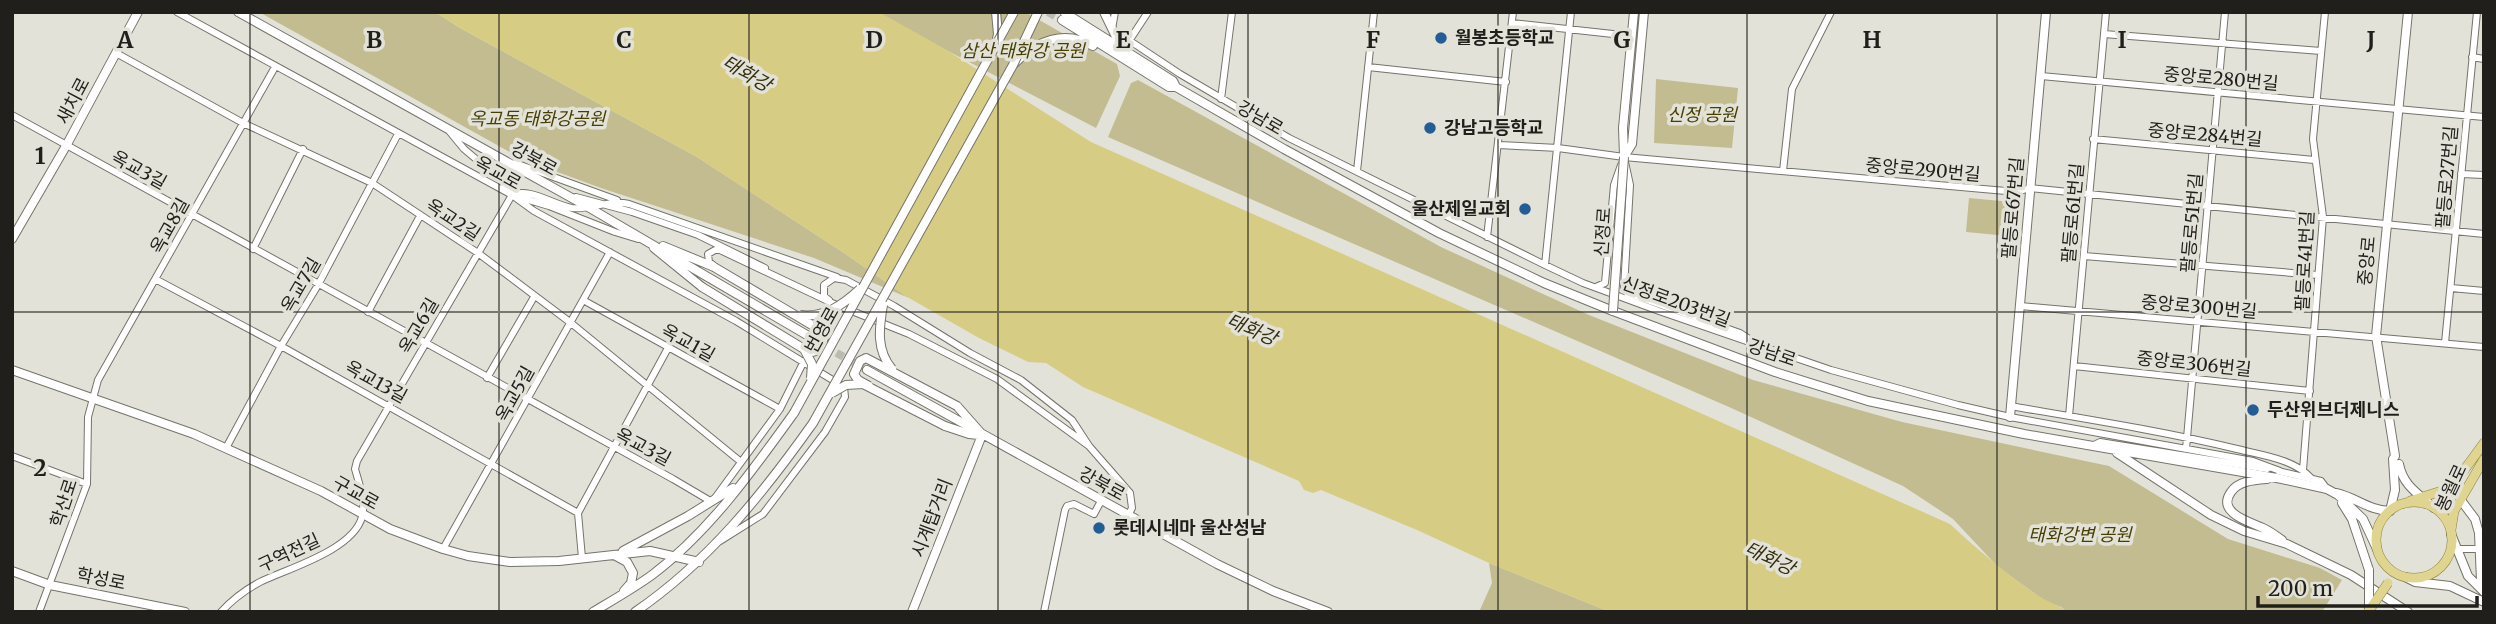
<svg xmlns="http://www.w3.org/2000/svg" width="2496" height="624" viewBox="0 0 2496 624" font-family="Merriweather,'Noto Sans KR',serif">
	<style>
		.green { fill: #c2bc90 }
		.water { fill: #d7cc84 }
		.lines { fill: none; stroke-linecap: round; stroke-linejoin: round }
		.secondary-tunnel { stroke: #bcbbb2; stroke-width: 8; stroke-dasharray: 8 4; stroke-linecap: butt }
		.street-casing { stroke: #75746b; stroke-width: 8 }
		.secondary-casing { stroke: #75746b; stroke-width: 10 }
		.primary-casing { stroke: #8e8237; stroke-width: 10 }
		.street { stroke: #fff; stroke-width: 6 }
		.secondary { stroke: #fff; stroke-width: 8 }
		.primary { stroke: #dfd490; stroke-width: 9 }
		.secondary-bridge-casing { stroke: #75746b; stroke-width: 10; stroke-linecap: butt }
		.primary-bridge-casing { stroke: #8e8237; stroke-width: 10; stroke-linecap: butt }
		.secondary-bridge { stroke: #fff; stroke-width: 8 }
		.primary-bridge { stroke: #dfd490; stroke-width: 9 }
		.grid { fill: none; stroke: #201f1b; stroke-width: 2; stroke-opacity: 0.55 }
		.poi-dot { fill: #245d95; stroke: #e3e2d8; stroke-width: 2.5 }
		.labels { text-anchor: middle; stroke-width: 7; stroke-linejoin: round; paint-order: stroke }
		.poi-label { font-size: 18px; font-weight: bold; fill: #201f1b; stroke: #e3e2d8; text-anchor: start }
		.park-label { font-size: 18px; font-style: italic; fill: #473f02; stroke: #e3e2d8 }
		.street-label { font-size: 18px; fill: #201f1b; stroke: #e3e2d8 }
		.water-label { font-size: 19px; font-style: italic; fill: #342f0f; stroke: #e3e2d8 }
		.grid-label { font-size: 23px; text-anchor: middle; font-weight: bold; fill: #201f1b; stroke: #e3e2d8; stroke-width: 7; stroke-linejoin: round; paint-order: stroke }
	</style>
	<rect width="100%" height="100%" fill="#e3e2d8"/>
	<!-- green -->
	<path class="green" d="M259,12H435L460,28L697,157L844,253L909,298L814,258L601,188L522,159Z
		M873,12H1025L1117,64L1120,76L1096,128Z
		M1656,79L1738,88L1732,148L1654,143Z
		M1138,80L1441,247L1589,315L1753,380L1902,422L2109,466L2228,539L2320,568L2342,580L2322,612H2067L2061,607L2045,601L1998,567L1953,519L1903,486L1729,407L1108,137L1131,83Z
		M1969,198L2022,203L2019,237L1966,232Z
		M1489,563L1610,612H1479L1492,583Z"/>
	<!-- water -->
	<path class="water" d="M435,12H879L945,49L1091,142L1950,524C1977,549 2004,572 2034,593C2044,601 2057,603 2067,612H1610L1489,563L1417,530L1321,490L1313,493L1304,490L1299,481L1083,387L1046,363L1028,362L979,338L909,298L844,253L697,157L460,28Z"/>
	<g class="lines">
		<!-- secondary-tunnel -->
		<path class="secondary-tunnel" d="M1048,12L1062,20
			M826,347L867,370"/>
		<!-- street casing -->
		<g class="street-casing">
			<path id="street" d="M177,12L512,195L534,211L736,321L844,387L845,397L825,432L763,514L720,541
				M1115,12L1112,29L1180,74L1289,138L1545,265L1583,283L1659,311L1831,370L1958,405L2010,417L2253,461L2280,471
				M1512,23L1631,36
				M2104,34L2321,51
				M1129,41L1148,12
				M116,53L243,123L372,183L478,253L571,323L741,462
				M2472,57L2484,59
				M1368,67L1506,82
				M2041,76L2484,117
				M1221,99L1232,12
				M12,115L673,479L712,502L780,409L804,361
				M450,132L464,149L501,180L512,195L549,206L615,232L638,239
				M2093,139L2314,160
				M1499,145L1558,148L1624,157L2017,192L2030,188L2484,234
				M1625,162L1630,185L1624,288L1627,293L1740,333L1751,340
				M515,163L617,200
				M1357,171L1374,12
				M1783,171L1792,89L1831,12
				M2461,174L2484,175
				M512,195C529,187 554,205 572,208C592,210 609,199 629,204L837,277
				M576,197L632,212L698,235L765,268
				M1487,237L1513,12
				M253,249L303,149
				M2084,256L2318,275
				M713,265L709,262L708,254L715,250H720L832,303L909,334L997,379L1089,446
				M1545,265L1571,12
				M157,280L281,346L578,513
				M1596,287L1605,283L1614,185L1621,165
				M2451,288L2484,291
				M583,300L780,409
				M829,300L824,296V285L834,278L846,280L894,306L970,353L1021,380L1072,420L1089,446L1130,493L1132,508L1128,516
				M2020,306L2484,347
				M368,312L420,216
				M2445,343L2477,12
				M2074,366L2310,391
				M487,378L534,297
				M2010,406C2086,419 2162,431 2237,449C2261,455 2294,459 2311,478
				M2069,416L2106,12
				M2092,446L2100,442L2267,469
				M226,448L281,346L318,285L398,134
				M2186,449L2225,12
				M12,456L87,484
				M2303,470L2323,217L2313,139L2325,12
				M2278,471L2321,481L2327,489
				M443,549L610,252
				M2451,549H2484
				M582,558L578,513L668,348
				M39,612L87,484L88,417L98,380L275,67
				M221,612C232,600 245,590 260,582C289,568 353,550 362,517C366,502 359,483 355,469L357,461L512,195
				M1044,612L1065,510L1067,506L1074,504L1094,514L1101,501"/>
		</g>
		<!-- secondary casing -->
		<g class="secondary-casing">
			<path id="secondary" d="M238,12L588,207L812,338
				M1104,12L1121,47
				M1065,13L1173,81L1176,87
				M1062,20L1169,87H1176L1284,149L1439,233L1544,283L1613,311L1775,372L1868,401L2024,434L2277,478L2327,489L2338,495L2363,519L2377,549
				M996,44L998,34L996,12
				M1015,63C1036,41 1065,29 1093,46
				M1624,156L1623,128L1634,12
				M1624,157L1632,144L1644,12
				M12,239L66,146L138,12
				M663,246L714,267
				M654,248L702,287
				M12,370L194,434L321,491L390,529L443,549L468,556L510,562L559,561L650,551L699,562
				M867,370L1217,564L1273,591L1328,612
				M957,406L980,432
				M2010,417L2046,12
				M945,426L969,434L979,435
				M2117,453L2211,515L2244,531L2287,544L2351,575L2408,612
				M2399,464C2403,486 2419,494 2434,508
				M2267,479C2254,480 2238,481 2231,492C2216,513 2250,522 2263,528C2270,531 2276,536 2282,540
				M2336,493C2355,497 2370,511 2390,511L2395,490L2393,459L2395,456L2376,336L2408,12
				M2460,499L2475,519L2479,533L2481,581L2484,587
				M2342,503L2352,519L2369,570
				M2451,534L2468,576L2484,592
				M623,551L688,516L733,488
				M616,556L627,562L633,573L631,583L624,591
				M12,571L50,585L185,612
				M2405,577L2415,582L2450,586L2484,602
				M593,612C613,600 634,588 652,575C709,532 753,470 794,413
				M635,612C708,562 762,495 813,423
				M912,612L982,435"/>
		</g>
		<!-- primary casing -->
		<g class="primary-casing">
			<path id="primary" d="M2410,501L2451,488L2484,443
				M2376 540a38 38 0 1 1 76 0a38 38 0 1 1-76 0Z
				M2451,530L2454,511L2484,459"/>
		</g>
		<!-- street -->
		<use href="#street" class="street"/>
		<!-- secondary -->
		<use href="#secondary" class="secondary"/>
		<!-- primary -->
		<use href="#primary" class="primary"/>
		<!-- secondary-bridge casing -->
		<g class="secondary-bridge-casing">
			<path id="secondary-bridge" d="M714,267L822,331L824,338L816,351L811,352L804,349
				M702,287L804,349L812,364L811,378
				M883,305C879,328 876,350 892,369
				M1613,311L1624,157
				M800,315C824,318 843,305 860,289
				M869,386L858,380L854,374L860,361L866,358L957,406
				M832,393L846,385L863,384L945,426
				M794,413L1014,12
				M813,423L1013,65L1038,12
				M2369,610V570"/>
		</g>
		<!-- primary-bridge casing -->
		<g class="primary-bridge-casing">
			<path id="primary-bridge" d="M2368,612L2388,583"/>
		</g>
		<!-- secondary-bridge -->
		<use href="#secondary-bridge" class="secondary-bridge"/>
		<!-- primary-bridge -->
		<use href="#primary-bridge" class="primary-bridge"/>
	</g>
	<!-- grid -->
	<path class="grid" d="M250,12V612M499,12V612M749,12V612M998,12V612M1248,12V612M1498,12V612M1747,12V612M1997,12V612M2246,12V612M12,312H2484"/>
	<!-- markers -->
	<g class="poi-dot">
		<circle cx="1441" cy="38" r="7"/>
		<circle cx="1430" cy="128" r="7"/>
		<circle cx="1525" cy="209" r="7"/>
		<circle cx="2253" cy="410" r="7"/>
		<circle cx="1099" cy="528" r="7"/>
	</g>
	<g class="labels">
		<!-- poi labels -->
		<g class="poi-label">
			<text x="1455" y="44">월봉초등학교</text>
			<text x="1444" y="134">강남고등학교</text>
			<text x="1511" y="215" text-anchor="end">울산제일교회</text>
			<text x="2267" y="416">두산위브더제니스</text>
			<text x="1113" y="534">롯데시네마 울산성남</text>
		</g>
		<!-- park labels -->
		<g class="park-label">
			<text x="1023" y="57">삼산 태화강 공원</text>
			<text x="1702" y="121">신정 공원</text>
			<text x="537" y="125">옥교동 태화강공원</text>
			<text x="2080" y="541">태화강변 공원</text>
		</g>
		<!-- street labels -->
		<g class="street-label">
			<text transform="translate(2221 79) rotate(5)" y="6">중앙로280번길</text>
			<text transform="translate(73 101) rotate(-62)" y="6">새치로</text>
			<text transform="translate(1260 118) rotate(30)" y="6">강남로</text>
			<text transform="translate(2205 135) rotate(5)" y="6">중앙로284번길</text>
			<text transform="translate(534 159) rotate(29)" y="6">강북로</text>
			<text transform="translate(139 170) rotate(29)" y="6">옥교3길</text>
			<text transform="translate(1923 170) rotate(5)" y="6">중앙로290번길</text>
			<text transform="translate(498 173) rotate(29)" y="6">옥교로</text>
			<text transform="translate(2447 177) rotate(-85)" y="6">팔등로27번길</text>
			<text transform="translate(2013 208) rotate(-85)" y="6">팔등로67번길</text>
			<text transform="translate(2073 213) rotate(-85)" y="6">팔등로61번길</text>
			<text transform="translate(453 220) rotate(33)" y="6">옥교2길</text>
			<text transform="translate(2192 223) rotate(-85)" y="6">팔등로51번길</text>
			<text transform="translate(170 226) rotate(-61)" y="6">옥교8길</text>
			<text transform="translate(1603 232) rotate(-86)" y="6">신정로</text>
			<text transform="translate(2305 261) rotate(-87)" y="6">팔등로41번길</text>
			<text transform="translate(2367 261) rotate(-85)" y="6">중앙로</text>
			<text transform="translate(301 285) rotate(-60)" y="6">옥교7길</text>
			<text transform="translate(1676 302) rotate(20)" y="6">신정로203번길</text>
			<text transform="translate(2199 307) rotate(5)" y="6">중앙로300번길</text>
			<text transform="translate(419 326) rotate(-60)" y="6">옥교6길</text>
			<text transform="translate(822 330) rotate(-61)" y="6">번영로</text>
			<text transform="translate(688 343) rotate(29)" y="6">옥교1길</text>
			<text transform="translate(1772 353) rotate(19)" y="6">강남로</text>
			<text transform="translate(2194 364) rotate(6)" y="6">중앙로306번길</text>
			<text transform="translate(376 382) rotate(29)" y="6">옥교13길</text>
			<text transform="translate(515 394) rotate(-61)" y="6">옥교5길</text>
			<text transform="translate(643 447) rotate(28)" y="6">옥교3길</text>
			<text transform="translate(1102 484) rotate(29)" y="6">강북로</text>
			<text transform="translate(2451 488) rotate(-65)" y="6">봉월로</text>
			<text transform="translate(356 493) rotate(29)" y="6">구교로</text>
			<text transform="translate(64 503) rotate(-72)" y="6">학산로</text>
			<text transform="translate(932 518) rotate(-69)" y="6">시계탑거리</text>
			<text transform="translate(289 553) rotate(-25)" y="6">구역전길</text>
			<text transform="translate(101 579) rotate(11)" y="6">학성로</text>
		</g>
		<!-- water labels -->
		<g class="water-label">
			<text transform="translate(747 73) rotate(30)" y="7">태화강</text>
			<text transform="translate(1252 329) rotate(23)" y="7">태화강</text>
			<text transform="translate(1770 558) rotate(26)" y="7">태화강</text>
		</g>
	</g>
	<g class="grid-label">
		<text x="125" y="48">A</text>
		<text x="374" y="48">B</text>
		<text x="624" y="48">C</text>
		<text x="874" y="48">D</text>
		<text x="1123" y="48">E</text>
		<text x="1373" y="48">F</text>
		<text x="1622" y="48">G</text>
		<text x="1872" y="48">H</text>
		<text x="2122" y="48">I</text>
		<text x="2371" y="48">J</text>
		<text x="40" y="164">1</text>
		<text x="40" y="476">2</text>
	</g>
	<!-- border -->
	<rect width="2496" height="624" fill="none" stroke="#201f1b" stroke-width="28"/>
	<!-- scale -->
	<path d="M2258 596v10h219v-10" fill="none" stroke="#201f1b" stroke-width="3.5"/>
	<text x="2268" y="596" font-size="21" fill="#201f1b" stroke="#e3e2d8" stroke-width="5" paint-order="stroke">200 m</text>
</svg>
